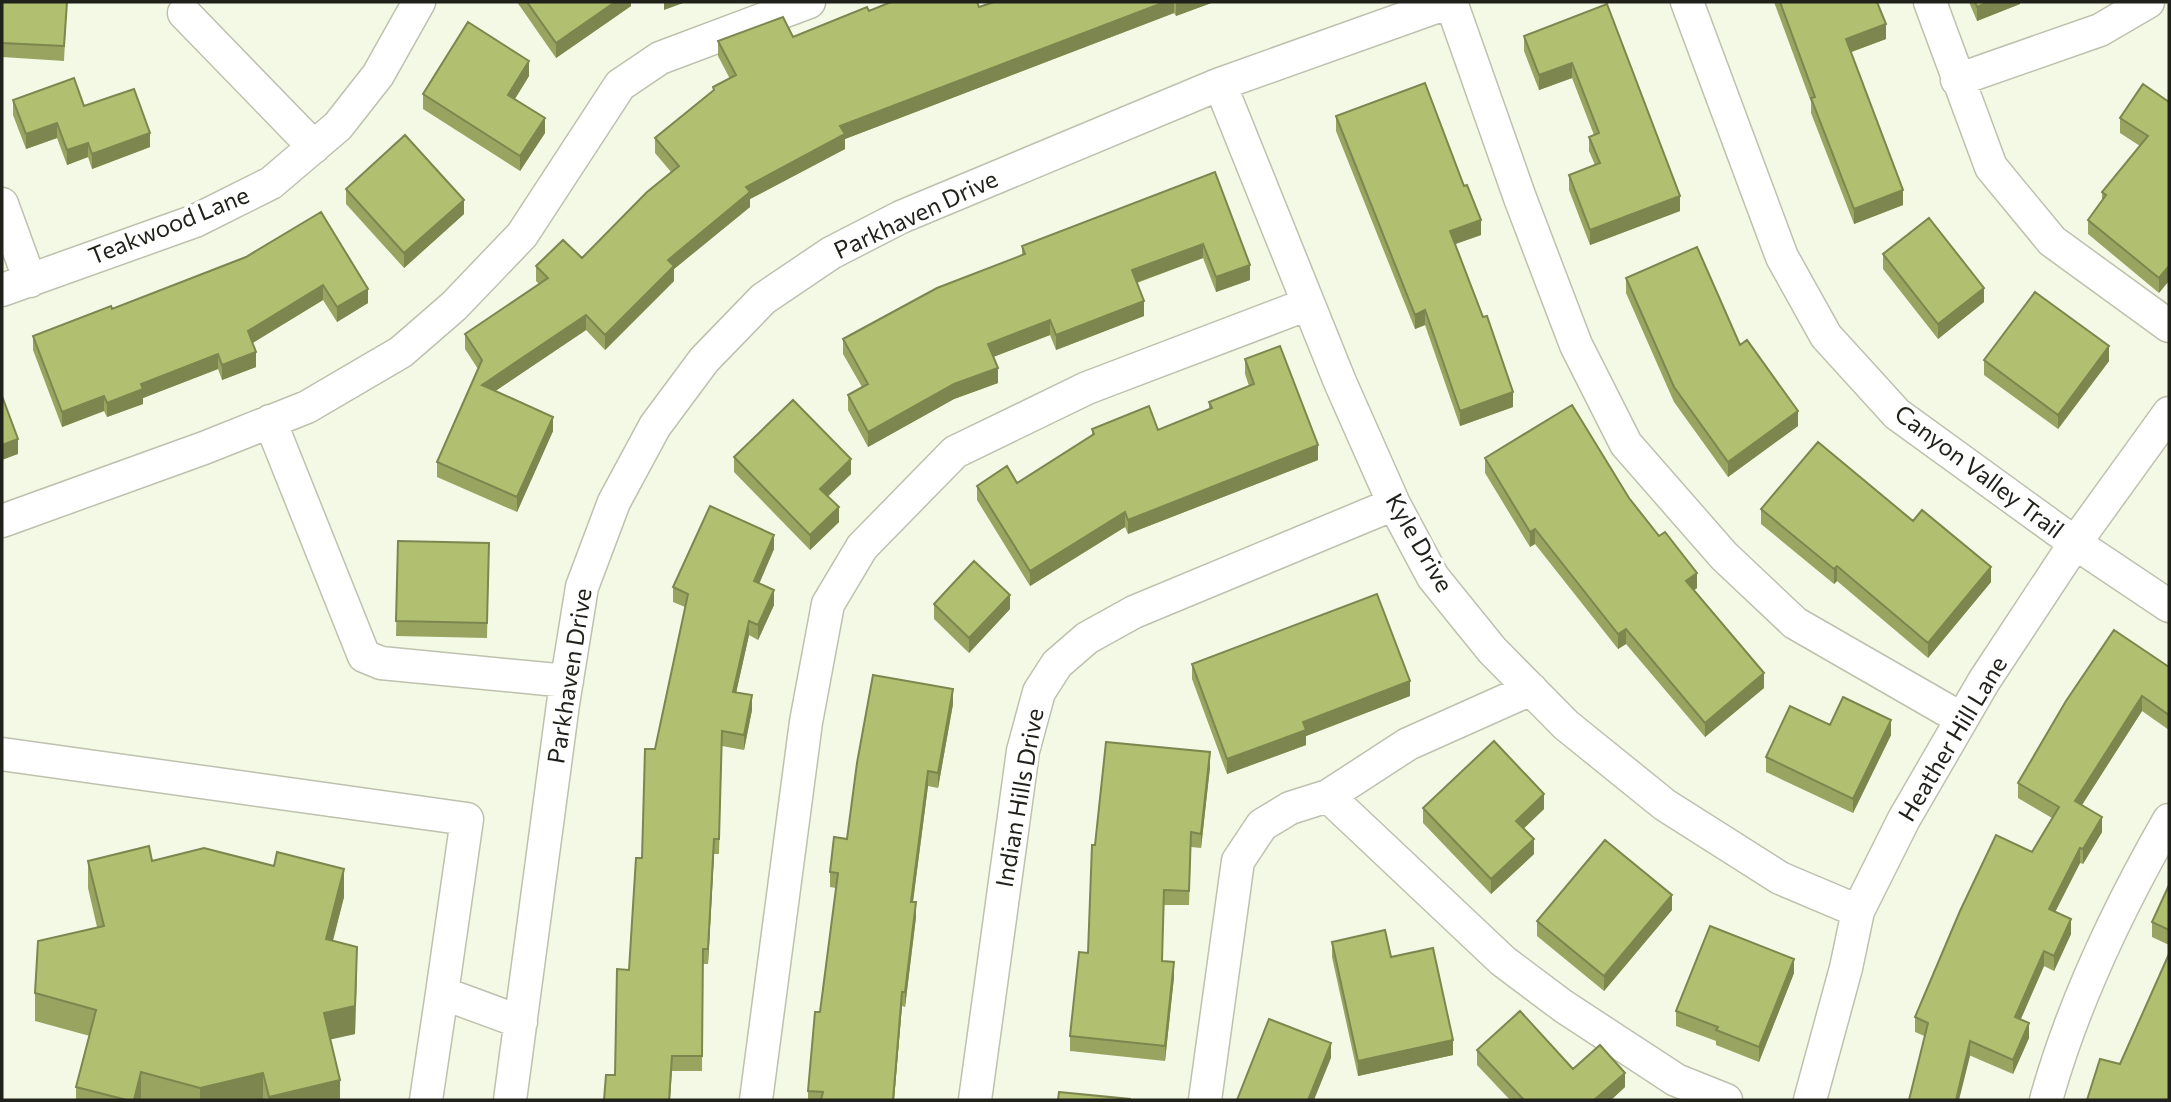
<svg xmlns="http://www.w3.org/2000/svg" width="2171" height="1102" viewBox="0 0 2171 1102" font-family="Commissioner,sans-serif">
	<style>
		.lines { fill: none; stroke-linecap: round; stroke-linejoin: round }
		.minor-casing { stroke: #bdc1ae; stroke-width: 35 }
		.minor { stroke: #fff; stroke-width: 32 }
		.wall { fill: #98a460 }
		.shaded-wall { fill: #7c864e }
		.building { fill: #b1bf70; stroke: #7c864e; stroke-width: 2 }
		.labels { text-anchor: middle; stroke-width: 7; stroke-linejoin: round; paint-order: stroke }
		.street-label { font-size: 24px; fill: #1f211a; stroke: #fff }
	</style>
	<rect width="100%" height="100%" fill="#f4f9e5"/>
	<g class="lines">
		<!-- minor casing -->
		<g class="minor-casing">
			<path id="minor" d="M1451,2L1520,198L1576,345L1626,444L1724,556L1795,623L1962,719
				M1687,2L1782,257L1826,336L1897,414L2075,543L2169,606
				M1930,2L1991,167L2052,241L2169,326
				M184,13L314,147
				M1957,80L2100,30L2148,2
				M1220,84L1340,382L1394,504L1433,577L1492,650L1566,725L1665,805L1780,878L1858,911
				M2,204L30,281
				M2,290L195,221L271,183L338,126L378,75L419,2
				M270,421L364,656L381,663L567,681
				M2,521L204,448L307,407L401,352L454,306L522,235L620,85L660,58L809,2
				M2,754L467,819L442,993
				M1328,796L1503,961L1563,1006L1676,1080L1726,1100
				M426,1100L442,993L521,1022
				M510,1100L563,704L582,587L614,502L655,426L704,360L763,299L831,253L901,217L1220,84L1450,2
				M756,1100L806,722L828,604L862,547L955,452L1087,388L1308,304
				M975,1100L1023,751L1039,692L1057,664L1087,638L1134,612L1394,504
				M1205,1100L1238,861L1262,825L1290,808L1328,796L1408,744L1531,689
				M1810,1100L1846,968L1858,911L1904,819L1984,681L2075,543L2169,413
				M2046,1100C2073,1003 2119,907 2169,820"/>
		</g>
		<!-- minor -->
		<use href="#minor" class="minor"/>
	</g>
	<!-- wall -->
	<path class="wall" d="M2,2H67L64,61L2,57Z
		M517,2H631V6L556,58Z
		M994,2H1214L1176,16L1174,13L845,139V149L750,199V207L674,269V281L605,350L586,330L495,391L553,431L517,512L437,477V462L478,369L465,349V334L539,284L536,281V266L582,258L671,172L655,153V138L713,91V87L730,79L718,56V41L793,37L869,11L979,7Z
		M1774,2H1877L1886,39L1851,52L1903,205L1854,224L1811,113V102Z
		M1969,2H2020V4L1977,21Z
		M1607,4L1680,211L1590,245L1569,190V175L1595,165L1589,151V137L1594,135L1572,78L1539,90L1524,51V36Z
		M529,76L515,99L545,133L520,171L423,109V94Z
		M13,100L84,106L150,147L92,169L88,157L67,165L57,138L26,149L13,115Z
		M2169,102L2159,293L2088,234V220L2102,200V192L2140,146L2120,133V118Z
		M1336,116L1481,235L1455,244L1483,317L1513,407L1460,426L1425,325L1415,329L1336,131Z
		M1215,172L1250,280L1216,292L1203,258L1137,283L1144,316L1056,350L1050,335L993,357L998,383L954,399L868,447L848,410V395L862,387L843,354V339L1022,255V246Z
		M346,189L464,214L404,268L346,204Z
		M321,212L368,303L337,322L323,300L252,343L256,367L222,380L218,369L143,398V404L107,417L104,411L62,427L33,350V336L112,309L246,257Z
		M1883,254L1984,302L1938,339L1883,269Z
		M1626,278L1740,345L1798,426L1728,477L1674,402L1626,293Z
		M1245,359L1318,460L1128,534L1125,527L1030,586L977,500V486L1017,483L1092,436V429L1158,430L1209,409V402L1249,386L1245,374Z
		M1984,360L2109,361L2058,429L1984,375Z
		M734,457L851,474L828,496L839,522L810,550L734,472Z
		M1485,458L1629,498L1697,588L1694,590L1764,688L1705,737L1626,644L1618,649L1535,544L1530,547L1485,473Z
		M1761,509L1913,521L1991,582L1928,658L1837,581L1834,584L1761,524Z
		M398,541L489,543L487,638L396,636Z
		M774,549L759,583L774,605L758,640L749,635L736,692L752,710L744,750L722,746L719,854H714L708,964H703L702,1071H672L670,1100H604L615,1075L629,970L655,749L685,607L673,602V587Z
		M934,604L1010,609L969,653L934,619Z
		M1192,664L1410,696L1306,736V745L1227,774L1192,679Z
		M2169,667V730L2142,711L2081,806L2102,832L2083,864L2080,863L2055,912L2071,934L2054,971L2044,966L2021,1019L2029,1038L2013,1074L1915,1032V1017L2032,852L2052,818L2018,798V783Z
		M953,704L938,788L928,786L913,902L916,917L905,1007L902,1006L894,1100H808V1091L820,1012L836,888L830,887V872L847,839Z
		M1830,725L1891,735L1853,813L1766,772V757Z
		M1210,767L1201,848L1191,847L1189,905H1164L1162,961L1174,977L1165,1061L1070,1051V1036L1088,953L1095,845Z
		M1423,808L1544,809L1523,829L1534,854L1491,894L1423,823Z
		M88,861H152L344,897L333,941L357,975L355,1034L330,1039L340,1100H76V1087L90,1036L35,1021V993L97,927L88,888Z
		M2169,885V945L2152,937V922Z
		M1672,910L1604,991L1537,936V921Z
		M1332,942L1391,957L1453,1055L1358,1076L1332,957Z
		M1794,973L1759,1062L1716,1045V1041L1676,1026V1011Z
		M1477,1050L1625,1087L1611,1100H1510L1477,1065Z"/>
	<!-- shaded-wall -->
	<path class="shaded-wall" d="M615,2H631V6L556,58V43Z
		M664,2H686L664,10Z
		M1165,2H1174V13L845,139V149L750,199V207L674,269V281L605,350V335L668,260L746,187L840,126Z
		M1176,2H1214L1176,16Z
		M1989,2H2020V4L1977,21V7Z
		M1886,24V39L1846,54V39Z
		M529,61V76L508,110V95Z
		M1572,63V78L1539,90V75Z
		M545,118V133L520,171V156Z
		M57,123V138L26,149V134Z
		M150,133V147L92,169V154Z
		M88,143V157L67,165V150Z
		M1903,190V205L1854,224V209Z
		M1680,196V211L1590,245V230Z
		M464,200V214L404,268V253Z
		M1481,220V235L1450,246V231Z
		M1203,244V258L1132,284V270Z
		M1250,265V280L1216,292V277Z
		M2169,266V281L2159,293V278Z
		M323,285V300L248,346V331Z
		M1984,288V302L1938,339V324Z
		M368,289V303L337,322V307Z
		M1144,301V316L1056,350V335Z
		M1425,310V325L1415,329V315Z
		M586,315V330L482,400V385Z
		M1050,320V335L988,359V344Z
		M2109,346V361L2058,429V415Z
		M256,352V367L222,380V365Z
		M218,354V369L143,398V404L107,417V403L141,384Z
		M998,368V383L954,399L868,447V432L954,384Z
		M1513,392V407L1460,426V411Z
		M104,396V411L62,427V412Z
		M1798,411V426L1728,477V462Z
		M553,417V431L517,512V497Z
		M18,439V454L2,460V445Z
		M1318,445V460L1128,534V520Z
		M851,459V474L820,504V489Z
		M839,507V522L810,550V535Z
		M1125,512V527L1030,586V571Z
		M1535,529V544L1530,547V532Z
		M774,535V549L754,596V581Z
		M1837,566V581L1834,584V569Z
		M1991,567V582L1928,658V643Z
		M1697,573V588L1686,596V581Z
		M774,590V605L758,640V625Z
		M1010,595V609L969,653V638Z
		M749,621V635L733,707V692Z
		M1626,629V644L1618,649V634Z
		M1764,673V688L1705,737V723Z
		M1410,681V696L1306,736V745L1227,774V759L1303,722Z
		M953,689V704L938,788V773Z
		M752,695V710L744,750V735Z
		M2142,696V711L2075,816V801Z
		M1891,720V735L1853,813V799Z
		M1210,752V767L1201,848V834Z
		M928,771V786L911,916V902Z
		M1544,794V809L1516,836V821Z
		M2102,817V832L2083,864V849Z
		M714,839V854L708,964V949Z
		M1534,839V854L1491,894V879Z
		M2080,848V863L2049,924V909Z
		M344,869V897L326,966V939Z
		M1672,895V910L1604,991V976Z
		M916,902V917L905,1007V992Z
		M2071,919V934L2054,971V956Z
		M357,947L355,1034L324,1041V1013Z
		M2044,951V966L2015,1032V1017Z
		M1794,959V973L1759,1062V1047Z
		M1174,962V977L1165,1061V1046Z
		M902,992V1006L894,1100H893Z
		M2029,1023V1038L2013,1074V1060Z
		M1453,1040V1055L1358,1076V1061Z
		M1970,1041V1056L1959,1100H1956Z
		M1331,1043V1058L1314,1100H1308Z
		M672,1056L670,1100H669Z
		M141,1072V1100H134Z
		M263,1073V1100H200V1088Z
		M1625,1073V1087L1611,1100H1594Z
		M340,1080V1100H269V1097Z"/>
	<!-- building -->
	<path class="building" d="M2,2H67L64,46L2,43Z
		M527,2H615L556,43Z
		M891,2H977L979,7L994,2H1165L840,126L845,134L746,187L750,192L668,260L674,266L605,335L586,315L482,385L553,417L517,497L437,462L482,360L465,334L548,278L536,266L563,240L582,258L647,192L679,166L655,138L714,90L713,87L736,75L718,41L783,17L793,37L867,7L869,11Z
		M1780,2H1877L1886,24L1846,39L1903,190L1854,209L1811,98L1815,97Z
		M1975,2H1989L1977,7Z
		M1607,4L1680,196L1590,230L1569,175L1600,163L1589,137L1599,133L1572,63L1539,75L1524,36Z
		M468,22L529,61L508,95L545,118L520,156L423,94Z
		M74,78L84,106L134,89L150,133L92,154L88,143L67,150L57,123L26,134L13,100Z
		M1425,83L1464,186L1467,185L1481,220L1450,231L1483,317L1487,316L1513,392L1460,411L1425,310L1415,315L1336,116Z
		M2143,84L2169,102V266L2159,278L2088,220L2106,195L2102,192L2148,136L2120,118Z
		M405,135L464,200L404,253L346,189Z
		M1215,172L1250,265L1216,277L1203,244L1132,270L1144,301L1056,335L1050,320L988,344L998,368L954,384L868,432L848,395L868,384L843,339L937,288L1025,254L1022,246Z
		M321,212L368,289L337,307L323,285L248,331L256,352L222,365L218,354L141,384L143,389L107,403L104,396L62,412L33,336L111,306L112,309L246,257Z
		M1929,218L1984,288L1938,324L1883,254Z
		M1697,247L1740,345L1747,340L1798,411L1728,462L1674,387L1626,278Z
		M2035,292L2109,346L2058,415L1984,360Z
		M1280,346L1318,445L1128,520L1125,512L1030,571L977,486L1007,466L1017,483L1094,434L1092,429L1149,406L1158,430L1212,408L1209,402L1254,384L1245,359Z
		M2,396L18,439L2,445Z
		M793,400L851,459L820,489L839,507L810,535L734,457Z
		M1572,405L1629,498L1659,536L1665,532L1697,573L1686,581L1764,673L1705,723L1626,629L1618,634L1535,529L1530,532L1485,458Z
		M1818,442L1913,521L1922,510L1991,567L1928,643L1837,566L1834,569L1761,509Z
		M710,506L774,535L754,581L774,590L758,625L749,621L733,692L752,695L744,735L722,731L719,839H714L708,949H703L702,1056H672L669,1100H604L606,1075H615L617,969L629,970L636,858H642L645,749H655L688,594L673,587Z
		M398,541L489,543L487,623L396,621Z
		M974,561L1010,595L969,638L934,604Z
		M1377,594L1410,681L1303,722L1306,730L1227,759L1192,664Z
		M2114,630L2169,667V715L2142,696L2075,801L2102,817L2083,849L2080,848L2049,909L2071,919L2054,956L2044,951L2015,1017L2029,1023L2013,1060L1970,1041L1956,1100H1909L1928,1023L1915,1017L1960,911L1996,835L2032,852L2059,807L2018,783L2066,701Z
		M873,675L953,689L938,773L928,771L911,902H916L905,992H902L893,1100H821L823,1092L808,1091L815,1012H820L838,873L830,872L834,837L847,839L857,763Z
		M1843,697L1891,720L1853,799L1766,757L1790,706L1830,725Z
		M1494,741L1544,794L1516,821L1534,839L1491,879L1423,808Z
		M1106,742L1210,752L1201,834L1191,832L1189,891L1164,890L1162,961L1174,962L1165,1046L1070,1036L1079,952L1088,953L1092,845H1095Z
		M1605,840L1672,895L1604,976L1537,921Z
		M149,846L152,861L204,848L274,866L277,852L344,869L326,939L357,947L355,1006L324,1013L340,1080L269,1097L263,1073L200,1088L141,1072L134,1100H127L76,1087L96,1010L35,993L38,941L104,926L88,861Z
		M2169,885V930L2152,922Z
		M1710,926L1794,959L1759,1047L1716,1030L1718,1027L1676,1011Z
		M1385,930L1391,957L1433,948L1453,1040L1358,1061L1332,942Z
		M2169,954V1100H2087L2100,1059L2120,1064Z
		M1520,1011L1573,1069L1600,1045L1625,1073L1594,1100H1524L1477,1050Z
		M1269,1019L1331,1043L1308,1100H1237Z
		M1059,1092L1130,1099V1100H1058Z"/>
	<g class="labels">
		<!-- street labels -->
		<g class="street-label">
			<text transform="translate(916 215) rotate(-25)" y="8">Parkhaven Drive</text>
			<text transform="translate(169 226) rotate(-22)" y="8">Teakwood Lane</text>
			<text transform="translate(1979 472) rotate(37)" y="8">Canyon Valley Trail</text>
			<text transform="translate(1419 543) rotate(60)" y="8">Kyle Drive</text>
			<text transform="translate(570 676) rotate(-81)" y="8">Parkhaven Drive</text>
			<text transform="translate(1953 739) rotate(-59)" y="8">Heather Hill Lane</text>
			<text transform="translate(1020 798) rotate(-80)" y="8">Indian Hills Drive</text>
		</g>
	</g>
	<!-- border -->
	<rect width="2171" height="1102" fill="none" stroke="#1f211a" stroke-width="7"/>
</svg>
